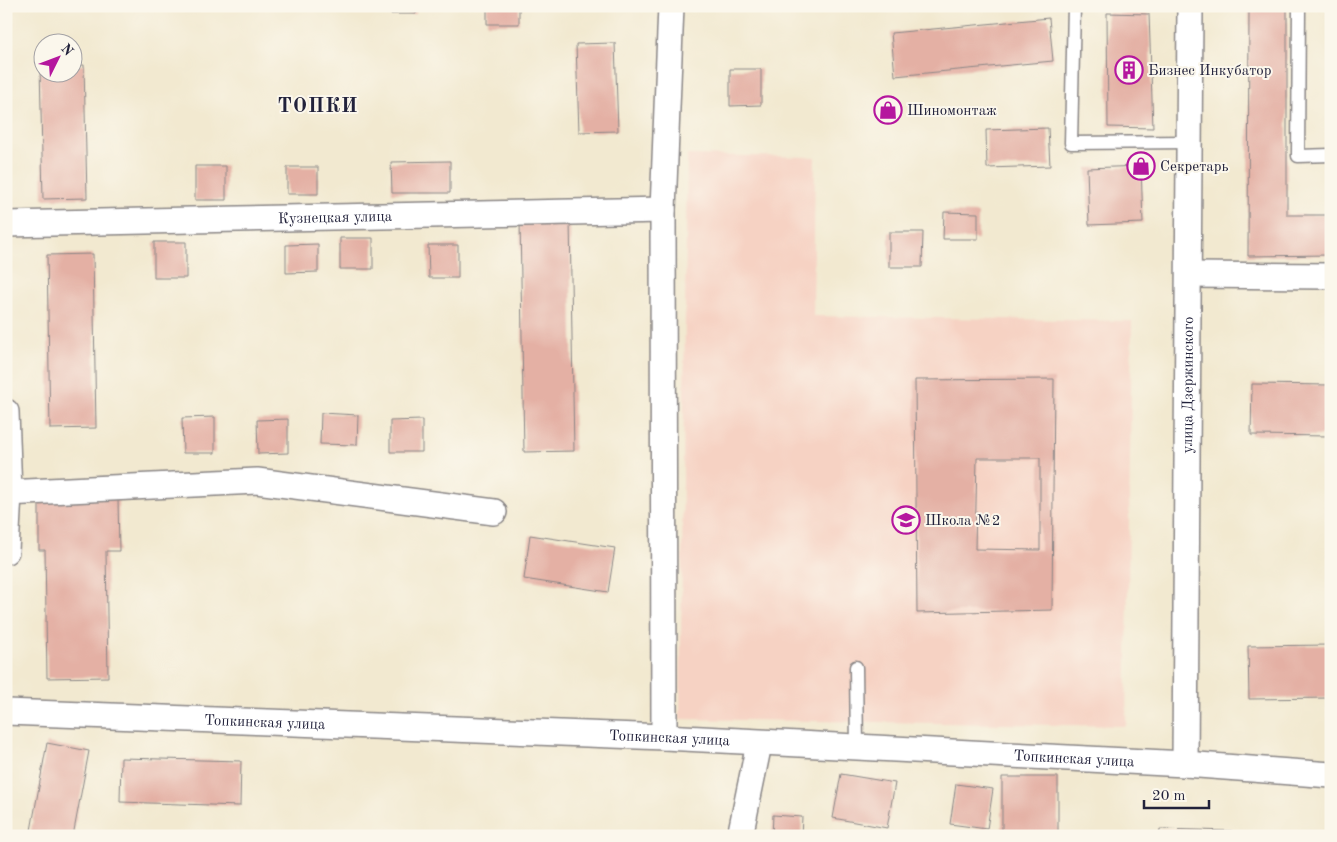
<svg xmlns="http://www.w3.org/2000/svg" width="1337" height="842" viewBox="0 0 1337 842" font-family="'Old Standard TT',serif">
	<style>
		.built { fill: #f6d2c3 }
		.building { fill: #e4b0a4; fill-rule: evenodd }
		.lines { fill: none; stroke-linecap: round; stroke-linejoin: round }
		.lane-casing { stroke: #8a8686; stroke-width: 15 }
		.street-casing { stroke: #8a8686; stroke-width: 28 }
		.lane { stroke: #fff; stroke-width: 12 }
		.street { stroke: #fff; stroke-width: 25 }
		.labels { text-anchor: middle; stroke-width: 4; stroke-linejoin: round; paint-order: stroke }
		.poi-label { font-size: 15px; fill: #22223b; stroke: #fbf7ec; text-anchor: start }
		.street-label { font-size: 15px; fill: #22223b; stroke: #fbf7ec }
		.district-label { font-size: 20px; font-weight: bold; letter-spacing: 1px; fill: #22223b; stroke: #fbf7ec }
	</style>
	<rect width="100%" height="100%" fill="#fbf7ec"/>
	<filter id="ink" filterUnits="userSpaceOnUse"><feTurbulence type="fractalNoise" baseFrequency=".02" numOctaves="2"/><feDisplacementMap in="SourceGraphic" scale="10" xChannelSelector="R" yChannelSelector="G"/><feConvolveMatrix kernelMatrix="1 2 1 2 8 2 1 2 1" color-interpolation-filters="sRGB"/></filter>
	<filter id="wash" filterUnits="userSpaceOnUse"><feTurbulence type="fractalNoise" baseFrequency=".0096" numOctaves="4" result="noise"/><feDisplacementMap in="SourceGraphic" scale="20" xChannelSelector="R" yChannelSelector="G"/><feGaussianBlur stdDeviation="1.12" result="paint"/><feColorMatrix in="noise" values="0 0 0 0 0 0 0 0 0 0 0 0 0 0 0 0 0 1.4 0 .05"/><feComposite in="paint" operator="in"/></filter>
	<g filter="url(#wash)">
		<rect width="100%" height="100%" fill="#f2e9d0"/>
		<!-- built -->
		<path class="built" d="M687,155L815,157L813,316L1132,321L1126,726L680,719Z"/>
		<g id="blocks">
			<!-- building -->
			<path class="building" d="M391,6H416V14H391Z
				M487,6H519V24H487Z
				M1249,8L1287,9V215H1331V255L1248,256Z
				M1107,13L1149,14L1153,128L1108,127Z
				M1049,18L1053,61L895,76L891,33Z
				M615,43L618,131L579,132L576,44Z
				M72,65H84L87,198L43,199L40,66H42V72H72Z
				M730,69H761V105L730,106Z
				M1048,128L1050,166L987,168L986,130Z
				M450,161V193H392L391,162Z
				M195,166H226V200H195Z
				M1141,166L1143,223L1089,225L1087,168Z
				M287,167H318V194H287Z
				M944,212L978,213V239H943Z
				M570,220L574,451L524,452L520,221Z
				M889,232H923L922,267H889Z
				M340,238H373V269H340Z
				M154,242H186V278H154Z
				M318,244V272L286,273V245Z
				M428,245H458V278H429Z
				M93,254L96,428L50,429L47,255Z
				M1054,379L1052,610L917,613L915,380ZM977,458H1040V550L975,549Z
				M1252,384L1331,385V436L1251,435Z
				M321,413L358,415L357,445L320,444Z
				M215,417V453H183L182,418Z
				M288,419V453L258,454L257,420Z
				M422,420V452H390V421Z
				M118,498L119,551H106L108,677L47,678L45,550H39V499Z
				M530,535L615,548L608,592L524,579Z
				M1331,645V698L1249,699L1248,646Z
				M47,743L89,751L73,836H30Z
				M121,758L241,761L240,806L120,802Z
				M841,774L895,783L887,828L833,818Z
				M1002,777H1058V836H1002Z
				M956,784L993,789L987,829L950,824Z
				M773,815L802,817L801,836H772Z
				M1160,829L1232,831V836H1159Z"/>
		</g>
	</g>
	<g filter="url(#ink)">
		<use href="#blocks" fill-opacity="0" stroke="#8a8686" stroke-width="1"/>
		<g class="lines">
			<!-- lane casing -->
			<g class="lane-casing">
				<path id="lane" d="M1074,6L1071,143L1189,142
					M1299,6L1298,156L1331,155
					M856,667L857,748"/>
			</g>
			<!-- street casing -->
			<g class="street-casing">
				<g id="street">
					<path id="s1" d="M6,224L663,210"/>
					<path d="M1189,275L1331,276"/>
					<path d="M6,412L9,493L6,551"/>
					<path d="M6,493L257,481L494,512"/>
					<path id="s2" d="M6,712L664,737L1185,764L1331,775"/>
					<path d="M664,737L663,210L671,6"/>
					<path id="s3" d="M1185,764L1190,6"/>
					<path d="M740,836L759,744"/>
				</g>
			</g>
			<!-- lane -->
			<use href="#lane" class="lane"/>
			<!-- street -->
			<use href="#street" class="street"/>
		</g>
	</g>
	<!-- icons -->
	<defs>
		<g id="building-ring" transform="scale(1.4375)"><circle r="9.5" fill="#fbf7ec" stroke="#b5179e" stroke-width="1.5"/><path d="M-4-6H4V6H1V3H-1V6H-4ZM-2.5-4.3h1.7v1.8h-1.7ZM.8-4.3h1.7v1.8H.8ZM-2.5-1h1.7V.8h-1.7ZM.8-1h1.7V.8H.8Z" fill="#b5179e"/></g>
		<g id="shop-ring" transform="scale(1.4375)"><circle r="9.5" fill="#fbf7ec" stroke="#b5179e" stroke-width="1.5"/><path d="M-5-2.5h2.3a2.7 3.5 0 0 1 5.4 0H5L5.5 6h-11ZM-1.5-2.5h3a1.5 2.3 0 0 0-3 0Z" fill="#b5179e"/></g>
		<g id="school-ring" transform="scale(1.4375)"><circle r="9.5" fill="#fbf7ec" stroke="#b5179e" stroke-width="1.5"/><path d="M0-5L7-2L0 1L-7-2ZM-4 1L0 2.5L4 1V4Q0 6-4 4Z" fill="#b5179e"/></g>
	</defs>
	<g fill-rule="evenodd">
		<use href="#building-ring" x="1129" y="70"/>
		<use href="#shop-ring" x="888" y="110"/>
		<use href="#shop-ring" x="1141" y="166"/>
		<use href="#school-ring" x="906" y="520"/>
	</g>
	<g class="labels">
		<!-- poi labels -->
		<g class="poi-label">
			<text x="1148" y="75">Бизнес Инкубатор</text>
			<text x="907" y="115">Шиномонтаж</text>
			<text x="1160" y="171">Секретарь</text>
			<text x="925" y="525">Школа №2</text>
		</g>
		<!-- street labels -->
		<g class="street-label">
			<text dy="5" stroke="none"><textPath href="#s1" startOffset="329">Кузнецкая улица</textPath></text>
			<text dy="5" stroke="none"><textPath href="#s3" startOffset="379">улица Дзержинского</textPath></text>
			<text dy="5" stroke="none"><textPath href="#s2" startOffset="259">Топкинская улица</textPath></text>
			<text dy="5" stroke="none"><textPath href="#s2" startOffset="664">Топкинская улица</textPath></text>
			<text dy="5" stroke="none"><textPath href="#s2" startOffset="1069">Топкинская улица</textPath></text>
		</g>
		<!-- district labels -->
		<g class="district-label">
			<text x="318" y="112">ТОПКИ</text>
		</g>
	</g>
	<!-- margin -->
	<rect width="1337" height="842" fill="none" stroke="#fbf7ec" stroke-width="25"/>
	<!-- north arrow -->
	<g transform="translate(58 58) rotate(48)"><circle r="24" fill="#fbf7ec" stroke="#a4a2a5"/>
	<path d="M0-4L9 19L0 12L-9 19Z" fill="#b5179e"/>
	<text y="-8" font-size="14" font-weight="bold" text-anchor="middle" fill="#22223b">N</text>
	</g>
	<!-- scale -->
	<path d="M1144 800v8h65v-8" fill="none" stroke="#22223b" stroke-width="2.5"/>
	<text x="1152" y="800" font-size="15" fill="#22223b" stroke="#fbf7ec" stroke-width="4" paint-order="stroke">20 m</text>
</svg>
